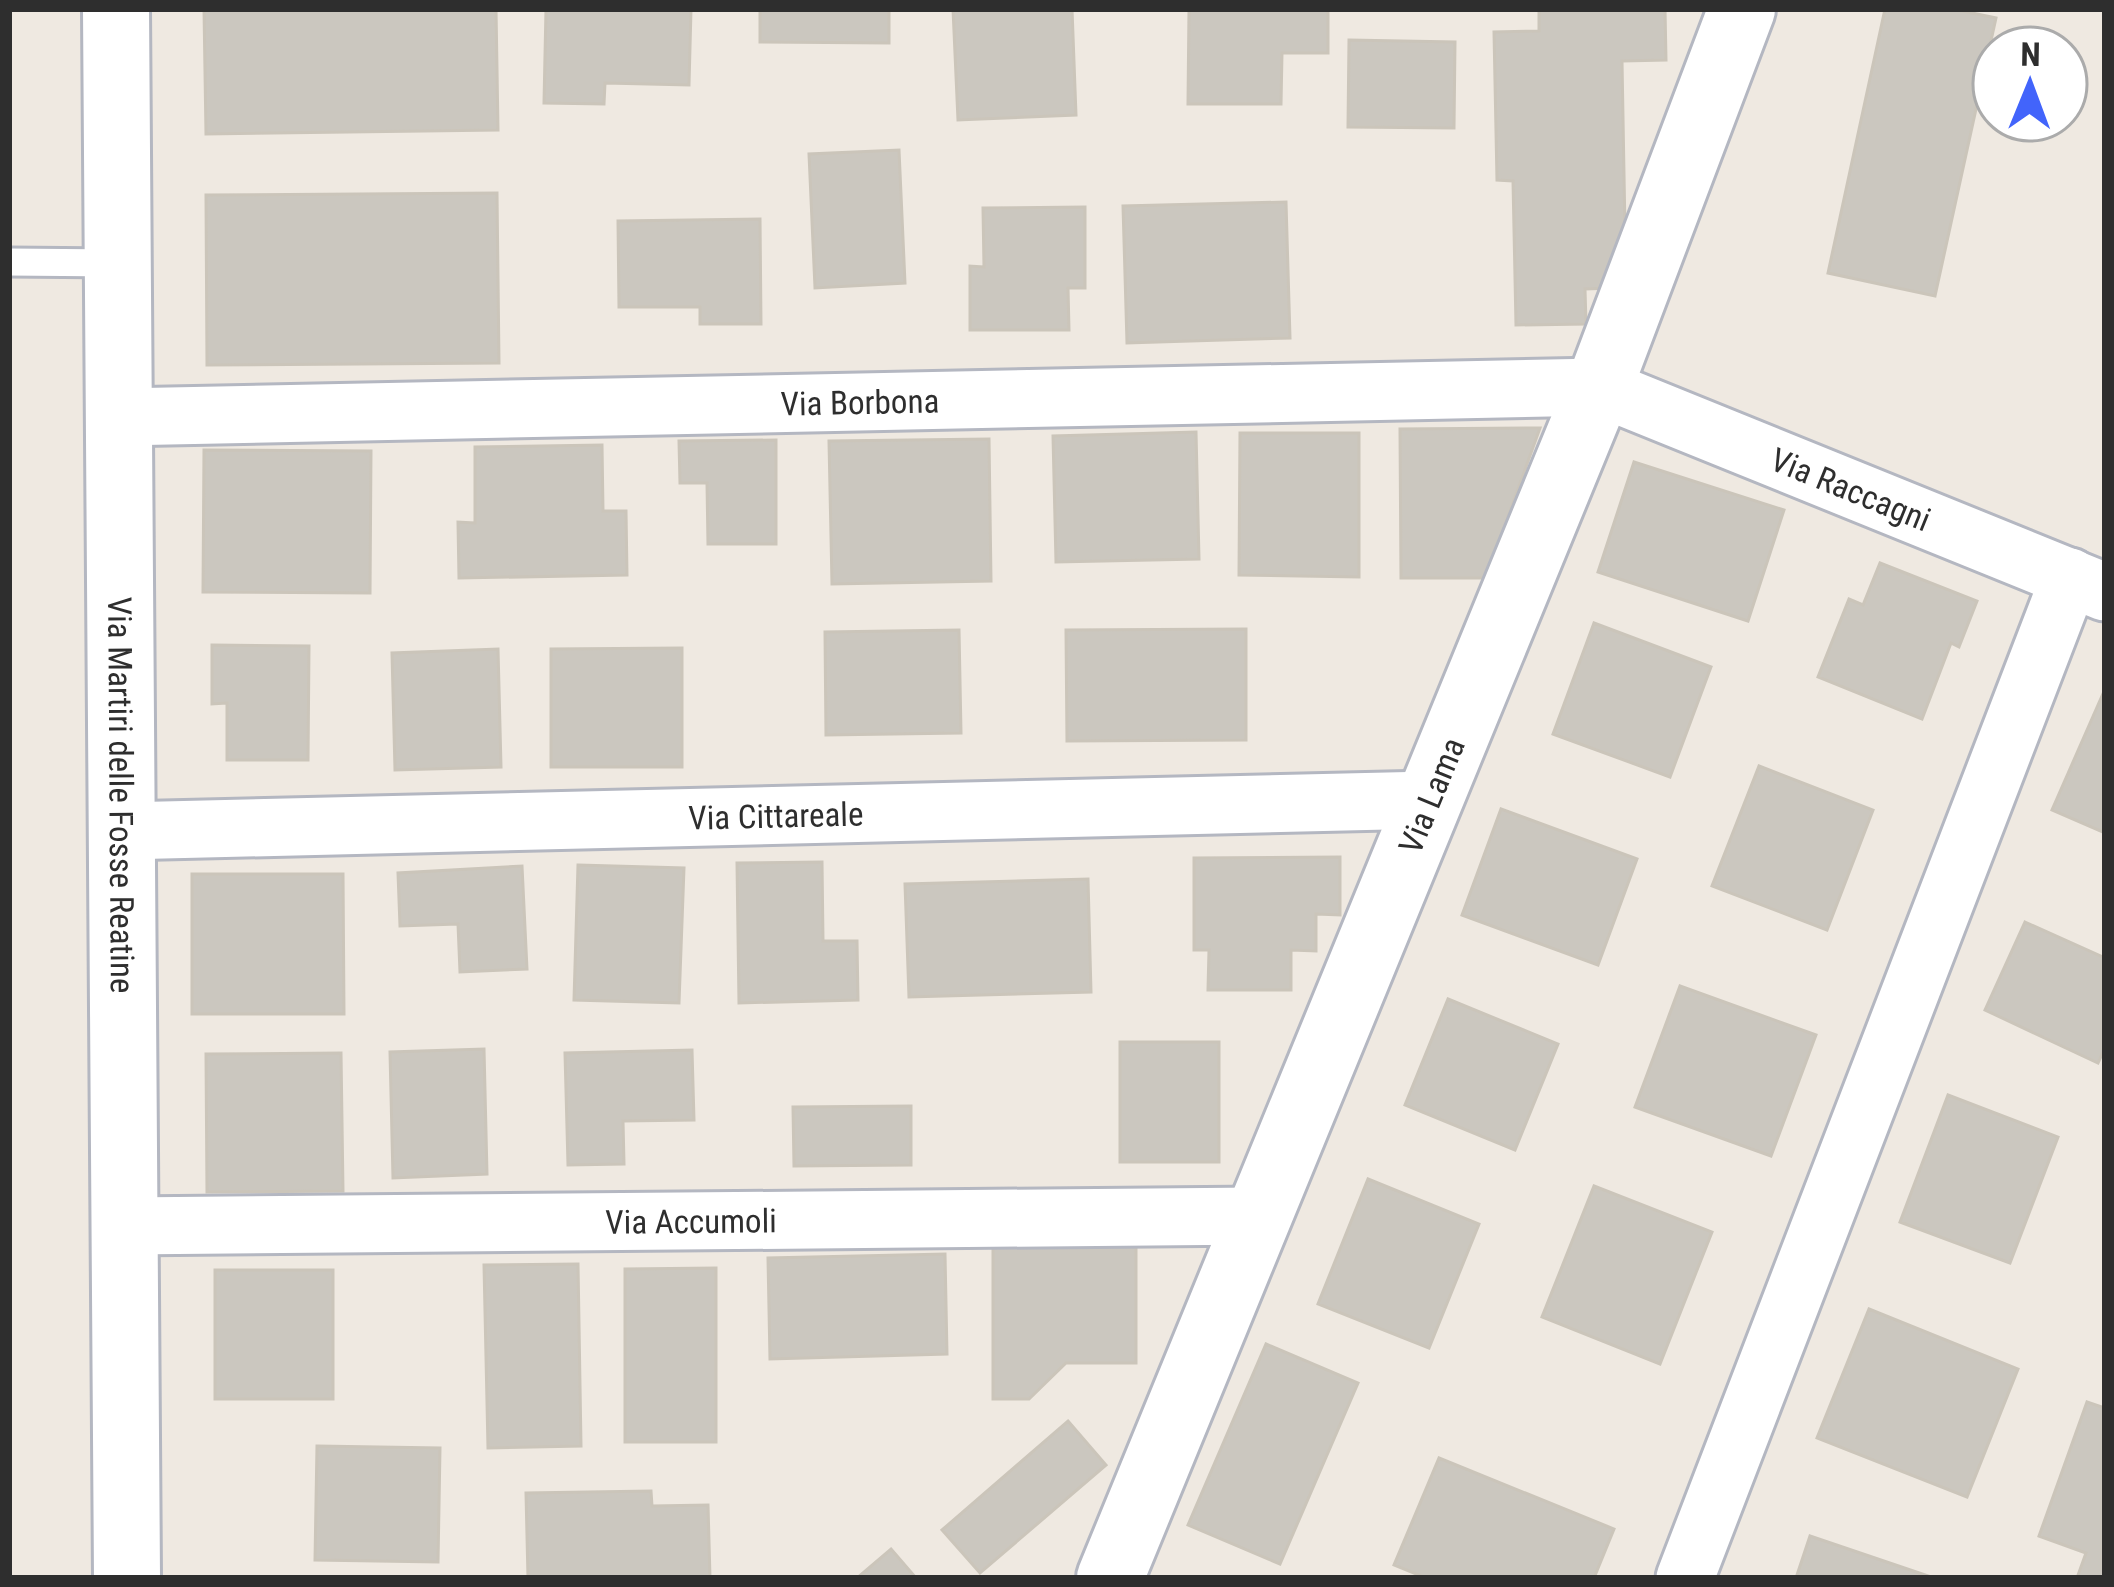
<svg xmlns="http://www.w3.org/2000/svg" width="2114" height="1587" viewBox="0 0 2114 1587" font-family="'Roboto Condensed',sans-serif">
	<style>
		.building { fill: #cbc7bf; stroke: #cbc5ba; stroke-width: 3 }
		.lines { fill: none; stroke-linecap: round; stroke-linejoin: round }
		.service-casing { stroke: #b4b7c1; stroke-width: 33 }
		.minor-casing { stroke: #b4b7c1; stroke-width: 63 }
		.secondary-casing { stroke: #b4b7c1; stroke-width: 72 }
		.service { stroke: #fff; stroke-width: 27 }
		.minor { stroke: #fff; stroke-width: 57 }
		.secondary { stroke: #fff; stroke-width: 66 }
		.labels { text-anchor: middle; stroke-width: 9; stroke-linejoin: round; paint-order: stroke }
		.street-label { font-size: 33px; fill: #2e2e2e; stroke: #fff }
	</style>
	<rect width="100%" height="100%" fill="#efe9e1"/>
	<!-- building -->
	<path class="building" d="M204,9H496L498,130L206,134Z
		M546,9H691L689,85L605,83L604,104L544,103Z
		M760,9H889V43L760,42Z
		M953,9H1072L1076,115L958,120Z
		M1189,9H1328V53H1282L1281,104H1188Z
		M1539,9H1665L1666,60L1622,61L1625,231L1611,288L1585,289L1586,324L1516,325L1513,181L1497,180L1494,32L1539,31Z
		M1885,9H1953L1996,18L1935,296L1828,273Z
		M1349,40L1455,42L1454,128L1348,127Z
		M899,150L905,283L815,288L809,154Z
		M497,193L499,363L207,365L206,195Z
		M1286,202L1290,338L1127,343L1123,206Z
		M1085,207V288H1068L1069,330H970V266L984,267L983,208Z
		M760,219L761,324H700V307H619L618,221Z
		M1540,428L1486,578H1401L1400,429Z
		M1196,432L1199,559L1056,562L1053,436Z
		M1240,433H1359V577L1239,575Z
		M989,439L991,581L832,584L829,441Z
		M776,440V544H708L707,483H680L679,441Z
		M602,445L603,511H626L627,575L459,578L458,522L475,523V447Z
		M204,450L371,451L370,593L203,592Z
		M1634,462L1784,510L1748,621L1598,572Z
		M1880,563L1977,601L1959,647L1951,643L1922,719L1818,677L1849,599L1863,605Z
		M1594,623L1711,667L1670,777L1553,734Z
		M1246,629V740L1067,741L1066,630Z
		M959,630L961,733L826,735L825,632Z
		M212,645L309,646L308,760H227V703L212,704Z
		M682,648V767H551V649Z
		M498,649L501,767L395,770L392,653Z
		M2105,689V833L2052,810Z
		M1759,766L1873,810L1827,930L1712,886Z
		M1501,809L1637,859L1598,965L1462,915Z
		M1340,857V915L1316,914V951L1291,950V990H1208L1209,950H1194V858Z
		M822,862L823,941H857L858,1000L739,1003L737,863Z
		M578,865L684,868L679,1003L574,1000Z
		M522,866L527,969L460,972L458,924L400,926L398,873Z
		M192,874H343L344,1014H192Z
		M1088,879L1091,992L909,997L905,884Z
		M2025,922L2105,958V1048L2098,1063L1985,1010Z
		M1680,986L1816,1035L1771,1156L1635,1107Z
		M1448,999L1558,1044L1515,1150L1405,1105Z
		M1120,1042H1219V1162H1120Z
		M484,1049L487,1174L393,1178L390,1052Z
		M692,1050L694,1120L623,1121L624,1164L568,1165L565,1053Z
		M341,1053L343,1191L207,1192L206,1054Z
		M1948,1095L2058,1137L2010,1263L1900,1222Z
		M911,1106V1165L794,1166L793,1107Z
		M1368,1179L1479,1224L1429,1348L1318,1304Z
		M1594,1186L1712,1232L1660,1364L1542,1317Z
		M1136,1244V1363H1066L1029,1399H993V1245Z
		M945,1254L947,1354L770,1359L768,1258Z
		M578,1264L581,1446L488,1448L484,1265Z
		M716,1268V1442H625V1269Z
		M215,1270H333V1399H215Z
		M1869,1309L2018,1369L1967,1497L1817,1438Z
		M1266,1344L1358,1383L1280,1564L1188,1525Z
		M2087,1402L2105,1408V1578H2077L2086,1553L2039,1536Z
		M1068,1421L1106,1465L980,1573L942,1530Z
		M317,1446L440,1448L438,1562L315,1560Z
		M1439,1458L1614,1529L1594,1578H1426L1394,1565Z
		M651,1491L652,1506L708,1505L710,1578H528L526,1493Z
		M1810,1536L1934,1578H1796Z
		M891,1549L916,1578H857Z"/>
	<g class="lines">
		<!-- service casing -->
		<g class="service-casing">
			<path id="service" d="M9,262L117,263"/>
		</g>
		<!-- minor casing -->
		<g class="minor-casing">
			<g id="minor">
				<path id="s1" d="M119,417L1599,387L2105,592"/>
				<path id="s2" d="M122,831L1430,800"/>
				<path id="s3" d="M124,1226L1259,1216"/>
				<path d="M1685,1578L2070,577"/>
			</g>
		</g>
		<!-- secondary casing -->
		<g class="secondary-casing">
			<g id="secondary">
				<path id="s4" d="M116,9L127,1578"/>
				<path id="s5" d="M1110,1578L1599,387L1742,9"/>
			</g>
		</g>
		<!-- service -->
		<use href="#service" class="service"/>
		<!-- minor -->
		<use href="#minor" class="minor"/>
		<!-- secondary -->
		<use href="#secondary" class="secondary"/>
	</g>
	<g class="labels">
		<!-- street labels -->
		<g class="street-label">
			<text dy="12" stroke="none"><textPath href="#s1" startOffset="741">Via Borbona</textPath></text>
			<text dy="12" stroke="none"><textPath href="#s1" startOffset="1752">Via Raccagni</textPath></text>
			<text dy="12" stroke="none"><textPath href="#s4" startOffset="786">Via Martiri delle Fosse Reatine</textPath></text>
			<text dy="12" stroke="none"><textPath href="#s5" startOffset="846">Via Lama</textPath></text>
			<text dy="12" stroke="none"><textPath href="#s2" startOffset="654">Via Cittareale</textPath></text>
			<text dy="12" stroke="none"><textPath href="#s3" startOffset="567">Via Accumoli</textPath></text>
		</g>
	</g>
	<!-- border -->
	<rect width="2114" height="1587" fill="none" stroke="#2e2e2e" stroke-width="24"/>
	<!-- north arrow -->
	<g transform="translate(2030 84) rotate(1)"><circle r="57" fill="#ffffff" stroke="#ababab" stroke-width="3"/>
	<path d="M0-9L21 45L0 30L-21 45Z" fill="#4264fb"/>
	<text y="-18" font-size="33" font-weight="bold" text-anchor="middle" fill="#2e2e2e">N</text>
	</g>
</svg>
